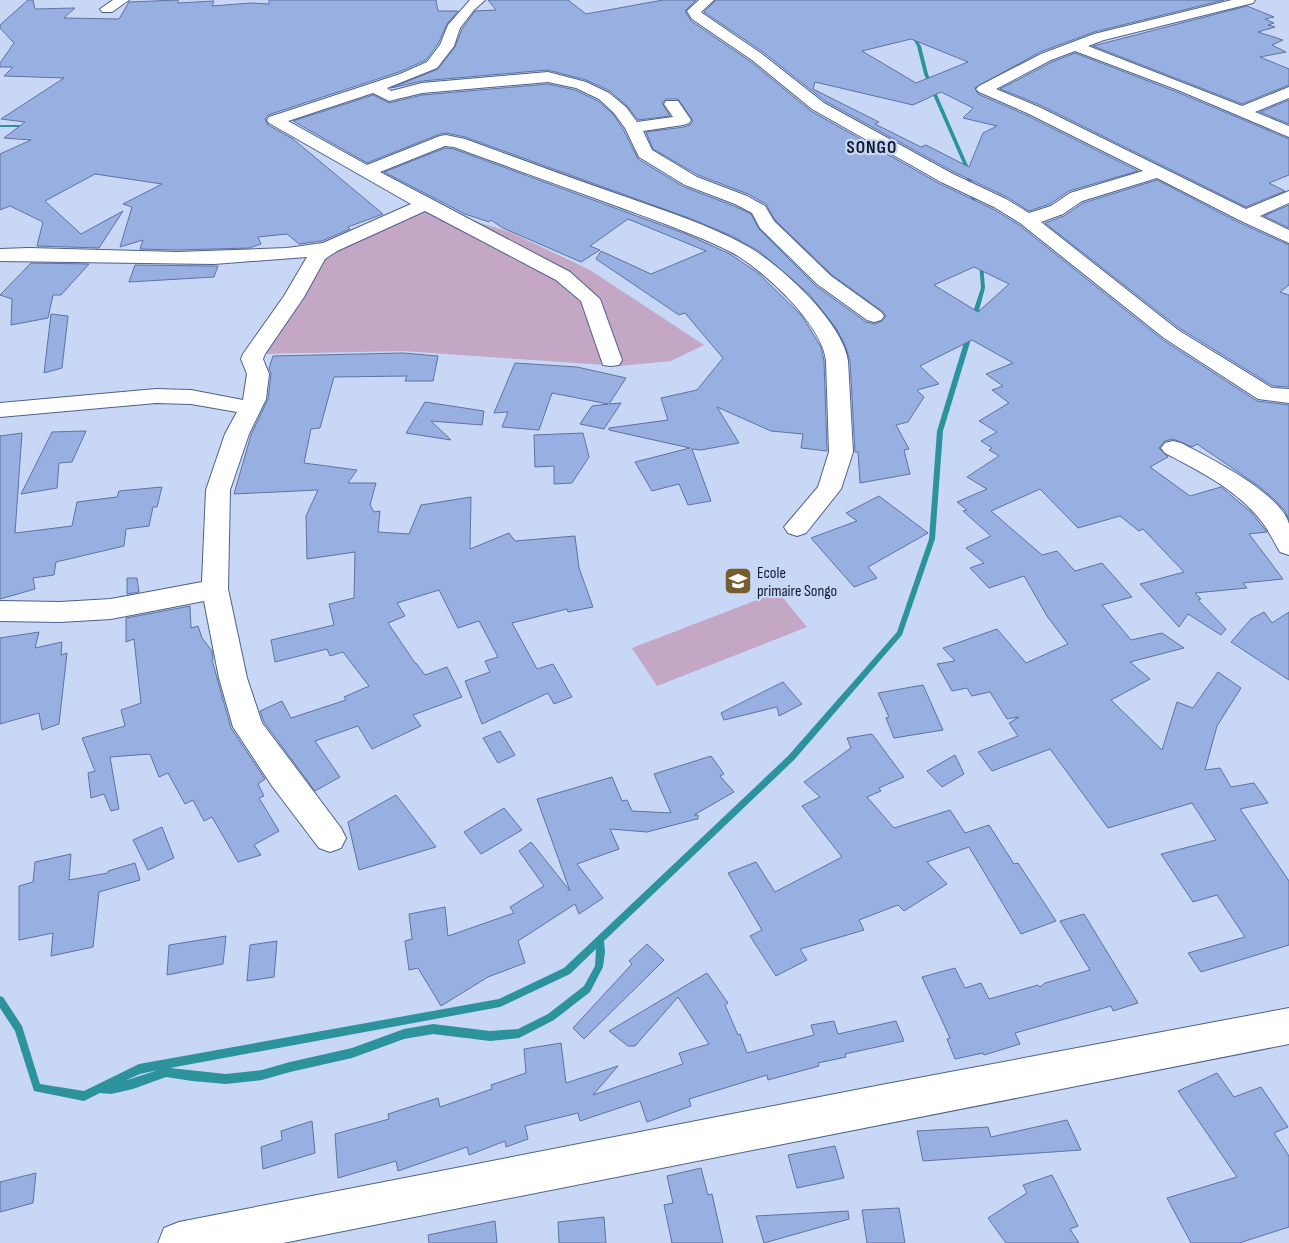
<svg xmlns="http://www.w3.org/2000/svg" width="1289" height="1243" viewBox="0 0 1289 1243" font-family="'Sofia Sans Condensed',sans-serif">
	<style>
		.green { fill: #c4a6c5 }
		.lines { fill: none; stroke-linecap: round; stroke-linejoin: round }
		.stream { fill: #2c929c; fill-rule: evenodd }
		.building { fill: #98afe1; stroke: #5d73a1; fill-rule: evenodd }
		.minor-casing { stroke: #4d618e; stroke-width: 2 }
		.minor { fill: #fff; fill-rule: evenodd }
		.labels { text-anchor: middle; stroke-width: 4.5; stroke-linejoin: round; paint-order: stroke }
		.poi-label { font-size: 16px; fill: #121b2d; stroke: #c8d7f6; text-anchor: start }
		.far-district-label { font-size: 18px; font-weight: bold; letter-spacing: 1px; fill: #121b2d; stroke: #c8d7f6 }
	</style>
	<rect width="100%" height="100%" fill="#c8d7f6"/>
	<!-- green -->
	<path class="green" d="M425,206L510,232L590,270L704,345L671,361L620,366L403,351L260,354L325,252Z
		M778,592L807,627L657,686L632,648Z"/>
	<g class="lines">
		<!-- stream -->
		<path class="stream" d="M910,33H912L921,46L928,74L969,168L977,209L973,208L965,168L924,74L917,46Z
			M0,125H28L30,126L28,127H0Z
			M979,262L983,263L985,288L977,318L974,320L971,318L981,288Z
			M969,334L972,336L943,431L935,539L902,635L794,760L604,941L605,952L603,967L590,992L554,1020L519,1038L490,1041L433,1034L404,1039L352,1058L290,1072L262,1080L226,1084L192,1081L166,1077L133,1089L111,1094L100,1093L84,1101L34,1091L15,1031L0,1008V996L3,997L22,1026L40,1084L84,1091L139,1064L499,999L564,968L788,756L897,632L929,539L937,431L966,336ZM596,949L595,966L584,986L548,1014L518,1029L490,1031L433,1024L404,1029L352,1048L290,1062L262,1070L226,1074L170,1068L500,1007L570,974ZM158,1070L124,1081L140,1074Z"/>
	</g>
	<!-- building -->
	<path class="building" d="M28,0H33L35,9L75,8L64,18L119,19L129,2L178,0V3L214,1L212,6L251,3L269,4V0H436L438,11H458L447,24L438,44L426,60L399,72L268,115L265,119L268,125L293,139L383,214L348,227L350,229L322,241L299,244L287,234L258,237L261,244L249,248L177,250L140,249L143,240L120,247L132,207L123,204L162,184L95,174L45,201L81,234L123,211L99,248L37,246L43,222L10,206L0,210V154L31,140L4,138L25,122L1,119L64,78L4,76L13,67H0V63L14,43L0,28V25Z
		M488,0H568L586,14L663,0H696L685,11L691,21L751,62L811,111L940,184L993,209L1019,225L1163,340L1257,401L1289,405V520L1285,511L1274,499L1260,487L1197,444L1192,447L1173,439L1165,441L1159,448L1168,457L1150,467L1190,496L1221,487L1251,512L1267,532L1249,534L1283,579L1243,583L1247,588L1195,593L1201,599L1198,600L1226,629L1221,635L1188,614L1179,627L1140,584L1184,572L1143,529L1139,531L1120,516L1078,528L1040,489L991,511L1042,555L1057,551L1075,571L1102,563L1132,597L1102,605L1131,640L1162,633L1184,648L1130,662L1150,679L1111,700L1162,750L1177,702L1193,708L1218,672L1241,688L1217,726L1205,770L1220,768L1231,787L1254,783L1268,803L1240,809L1289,881V945L1201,972L1188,953L1245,937L1217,895L1193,902L1161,854L1216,840L1192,803L1108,828L1050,749L992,771L978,752L1018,736L1009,723L1019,717L1007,719L990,692L972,696L967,688L952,691L937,664L955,661L943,648L997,629L1026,663L1068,644L1047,616L1024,576L989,588L970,568L984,563L966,548L991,536L963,511L967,510L957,502L987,489L967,477L999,456L989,450L992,448L981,441L997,432L979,421L1009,403L992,390L1003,386L986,374L1013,363L972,340L920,366L939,384L917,390L924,397L908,422L896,425L909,449L904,450L910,474L860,483L858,452H855L850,361L845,345L836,328L809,294L760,252L732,236L689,218L465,137L446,133L440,134L367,163L293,121L373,95L389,103L422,95L548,84L575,90L598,101L613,114L623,129L638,159L684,187L734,206L751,214L759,229L816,286L866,322L875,324L882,321L886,316L882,311L832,275L775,220L766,204L748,194L698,175L653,149L646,132L684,127L690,125L693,121L678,99H666L662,103L670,116L638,120L627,106L610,91L586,80L548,70L422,81L391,88L438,69L455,47L462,29L475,11L496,10ZM974,267L1009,284L978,312L934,285Z
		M716,0H1224L1094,32L1040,52L975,88L978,94L1026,115L1138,171L1069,191L1050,204L1029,211L1007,197L954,172L825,101L763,52L704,12ZM911,39L968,62L916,83L862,51ZM815,82L913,105L941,92L973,108L963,118L997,126L983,133L969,167L926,145L921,147L875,124L879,122L813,89Z
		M1247,6L1274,17L1265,19L1274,23L1268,25L1275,27L1258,32L1283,40L1272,45L1286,52L1260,57L1289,69V85L1242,104L1093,46Z
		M1075,53L1177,92L1289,139V175L1269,183L1285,191L1246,207L1040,105L1000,89L1052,62Z
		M1289,100V124L1260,112Z
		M445,148L454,149L686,234L730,254L758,273L802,316L821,347L824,361L827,451L801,448L803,434L771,431L717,407L739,443L701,450L692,449L711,501L688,505L679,484L652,491L635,462L690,448L609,430V428L668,420L661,398L697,390L723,358L685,313L679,315L596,259L601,251L651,274L706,251L628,219L590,246L600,250L581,262L503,228L491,220L489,222L465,214L384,172Z
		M1157,180L1238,222L1289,245V285L1280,292L1289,295V387L1273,386L1179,328L1045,223L1064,216L1083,203Z
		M1289,205V228L1264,216Z
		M31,263L89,264L61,295H53L48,318L11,325L12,299L0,295Z
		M135,265L214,266H218L214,277L129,282Z
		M51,314L68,316L62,368L44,373Z
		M403,353L438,356L433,381H405L407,376L334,377L320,428L311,429L304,463L357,470L348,483H376L370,505L374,512L380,511L378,532L409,534L421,505L471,497L470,549L509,533L515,541L575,536L579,568L593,607L568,612L567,609L512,623L537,669L553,664L572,697L554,704L548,693L482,724L465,681L490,672L485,661L498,657L479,621L458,628L439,590L397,603L405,616L388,623L415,663H416L425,675L447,667L462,697L413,715L421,726L372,749L358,726L315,741L340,777L315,791L264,722L260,711L282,701L291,718L346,700L344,697L369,686L343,652L330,656L327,649L275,662L271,640L334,625L329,604L354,598L355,552L307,559L306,516L318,490L234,494L251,435L268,399L271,374L269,368L273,356Z
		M515,363L577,367L626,378L609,404L621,403L604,429L580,424L592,406L608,404L552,393L539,430L502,427L508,412L494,413Z
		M425,402L484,411L482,425L431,421L451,440L406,433Z
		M86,431L72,462L59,463L57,488L21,494L52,432Z
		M22,433L15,533L72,526L77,502L117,497L119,491L162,487L157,507H153L149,526L126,529L124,546L56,562L54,575L33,578L35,589L0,599V436Z
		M583,433L589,457L572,483L554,484V466L535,467L534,435Z
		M879,496L928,533L868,567L877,578L854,587L811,538L857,521L846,513Z
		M127,578H137L139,592L127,594Z
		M190,606L191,628L198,626L202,638L212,651L213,659L212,660L231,728L265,779L258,784L264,796L259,798L279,831L254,845L261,855L238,862L212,817L204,821L193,800L185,804L168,773L159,777L150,754L110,757L119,809L111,811L104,794L91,798L88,773L95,771L82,738L125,726L121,710L141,703L134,639L126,642V618Z
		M1264,612L1272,623L1289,612V680L1231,642L1251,619Z
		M39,632L35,648L62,642L61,655L67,653L59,724L42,730L39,713L0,724V638Z
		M783,682L802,704L779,716L777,707L724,720L721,713Z
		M923,685L943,730L894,738L886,718L889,717L878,693Z
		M500,731L515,755L498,763L483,738Z
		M872,734L904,777L879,788L881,791L867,797L894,828L950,810L965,833L989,825L1014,864L1018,863L1056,921L1021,934L969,847L927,862L947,884L904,911L898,905L859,920L864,930L800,949L807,960L776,976L750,936L762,930L728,873L756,862L775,892L842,857L802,806L820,797L804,782L851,748L847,738Z
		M955,755L964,774L942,787L927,771Z
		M711,756L724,774L720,776L734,792L694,815H698V819L693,820L647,832L610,829L619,849L577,864L603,898L579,914L575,904L518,941L525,963L488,977L441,1006L418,968L409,970L405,941L412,939L409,914L445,907L448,936L514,913L510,907L544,886L519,851L531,842L570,891L537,799L612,777L622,801L627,800L632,811L671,813L654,774Z
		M396,795L436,847L359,870L348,822Z
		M504,808L522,830L481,854L464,832Z
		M162,827L174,858L148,870L133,840Z
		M71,854L69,880L108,873V871L135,863L140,880L99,892L93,947L51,956L53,933L19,940V886L33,882L35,862Z
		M1084,914L1138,1003L1113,1011L1111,1006L1015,1033L1020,1044L984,1055L983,1053L955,1059L947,1039L950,1038L922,977L955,968L965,988L981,983L989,999L1038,985L1040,987L1045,983L1090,970L1060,921Z
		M226,936L223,964L167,975L169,945Z
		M277,941L274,977L247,981L250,945Z
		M647,944L664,960L584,1039L573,1028L632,964L629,961Z
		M707,973L728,1003L725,1005L738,1035L740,1034L747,1053L814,1035L811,1025L834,1021L838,1034L896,1021L904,1041L845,1054L846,1057L818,1063L819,1066L768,1080L767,1075L689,1099L691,1106L647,1122L640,1101L580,1121L578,1113L525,1126L528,1139L506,1147L505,1141L469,1155L467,1147L398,1171L396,1161L338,1178L335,1134L389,1119L388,1114L438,1098L440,1107L492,1089L491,1085L526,1073L524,1049L561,1043L566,1083L618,1066L593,1095L683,1064L679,1053L709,1044L678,997L635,1046H628L609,1031Z
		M1217,1073L1234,1097L1261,1087L1288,1127L1274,1133L1289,1156V1227L1239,1243H1191L1167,1198L1237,1177L1178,1091Z
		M1067,1120L1081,1150L923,1161L917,1131L988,1127L991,1137Z
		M312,1121L315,1153L263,1169L261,1147L282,1140L281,1131Z
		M835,1146L844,1178L797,1188L788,1155Z
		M701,1168L708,1195L712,1194L723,1243H672L664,1205L673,1203L667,1176Z
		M36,1173L33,1203L0,1212V1182Z
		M1052,1175L1078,1226L1070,1229L1079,1243H1006L988,1218L1027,1193L1023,1185Z
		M899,1208L905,1243H867L862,1210Z
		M848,1211L849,1219L764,1243L756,1216Z
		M604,1217L606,1243H559L558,1222Z
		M495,1221L497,1243H429L428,1235Z"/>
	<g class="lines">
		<!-- minor casing -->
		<g class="minor-casing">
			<path id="minor" d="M113,0H129L112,12H102L100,9Z
				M470,0H485L474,10L460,28L454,46L437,68L387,88L391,91L422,83L548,72L586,82L609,93L626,107L637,122L673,117L664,104L666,101H678L691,120L689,123L683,125L643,131L652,150L697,177L747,196L765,206L774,221L831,276L881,312L884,316L881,320L874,322L867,320L817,284L760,228L752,213L735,204L685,185L639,157L625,128L614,113L599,99L576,88L548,82L422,93L389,101L373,93L288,121L367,165L440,136L446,135L465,139C520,159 574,179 629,198C668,212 709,225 745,245C779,263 843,322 848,361L853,452L841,489L806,533L797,536L788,533L784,527L818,487L829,452L826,361C823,325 763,269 731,252C693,233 651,219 611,204C559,185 506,166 454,147L445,146L380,172L570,272L600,299L622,360L619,365L611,366L603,365L581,301L556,280L425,211L337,251L325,259L304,297L265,354L263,359L269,374L266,399L249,434L230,490L228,589L247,678L262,723L341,828L346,838L341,848L330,852L319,848L272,786L233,727L219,678L204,601L111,619L60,622L0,621V601L60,602L111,599L202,582L206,490L225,434L237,412L191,404L156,403L0,417V403L156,389L191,390L243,400L247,374L241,359L243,354L284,296L307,257L214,264L0,261V249L29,248L177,252L287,248L323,243L411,204L269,123L267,120L269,117L400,74L427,62L440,45L448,25Z
				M699,0H714L701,12L702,13L762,54L824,103L953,174L1006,199L1029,213L1051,206L1070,193L1143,171L1027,113L979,92L976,89L979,86L1041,54L1094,34L1232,0H1255L1253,3L1104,40L1088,46L1242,106L1289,87V98L1255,112L1289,126V137L1178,90L1075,51L1051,60L996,89L1039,107L1246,209L1289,191V203L1260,216L1289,230V243L1239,220L1157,178L1082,201L1063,214L1041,222L1178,330L1272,388L1289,389V403L1258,399L1164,338L1020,223L994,207L941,182L812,109L752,60L692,19L687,11Z
				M1173,441L1181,443C1208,457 1281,493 1289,524C1289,532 1289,546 1289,555L1280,552C1274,542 1269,531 1262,522C1238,490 1199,471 1165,453L1161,448L1165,443Z
				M1289,1008V1044L283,1243H158L164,1228L179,1222L881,1085Z"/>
		</g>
		<!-- minor -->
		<use href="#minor" class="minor"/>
	</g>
	<!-- icons -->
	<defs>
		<g id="school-square" transform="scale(1.4375)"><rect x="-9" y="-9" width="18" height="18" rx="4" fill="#755e2e" stroke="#c8d7f6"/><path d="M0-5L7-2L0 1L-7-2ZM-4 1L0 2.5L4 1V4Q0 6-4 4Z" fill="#fff"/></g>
	</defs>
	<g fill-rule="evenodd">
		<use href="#school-square" x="738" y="581"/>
	</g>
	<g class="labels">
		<!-- poi labels -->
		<g class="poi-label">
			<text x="757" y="578">Ecole<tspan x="757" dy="18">primaire Songo</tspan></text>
		</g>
		<!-- far-district labels -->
		<g class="far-district-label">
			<text x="872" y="153">SONGO</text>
		</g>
	</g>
</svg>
